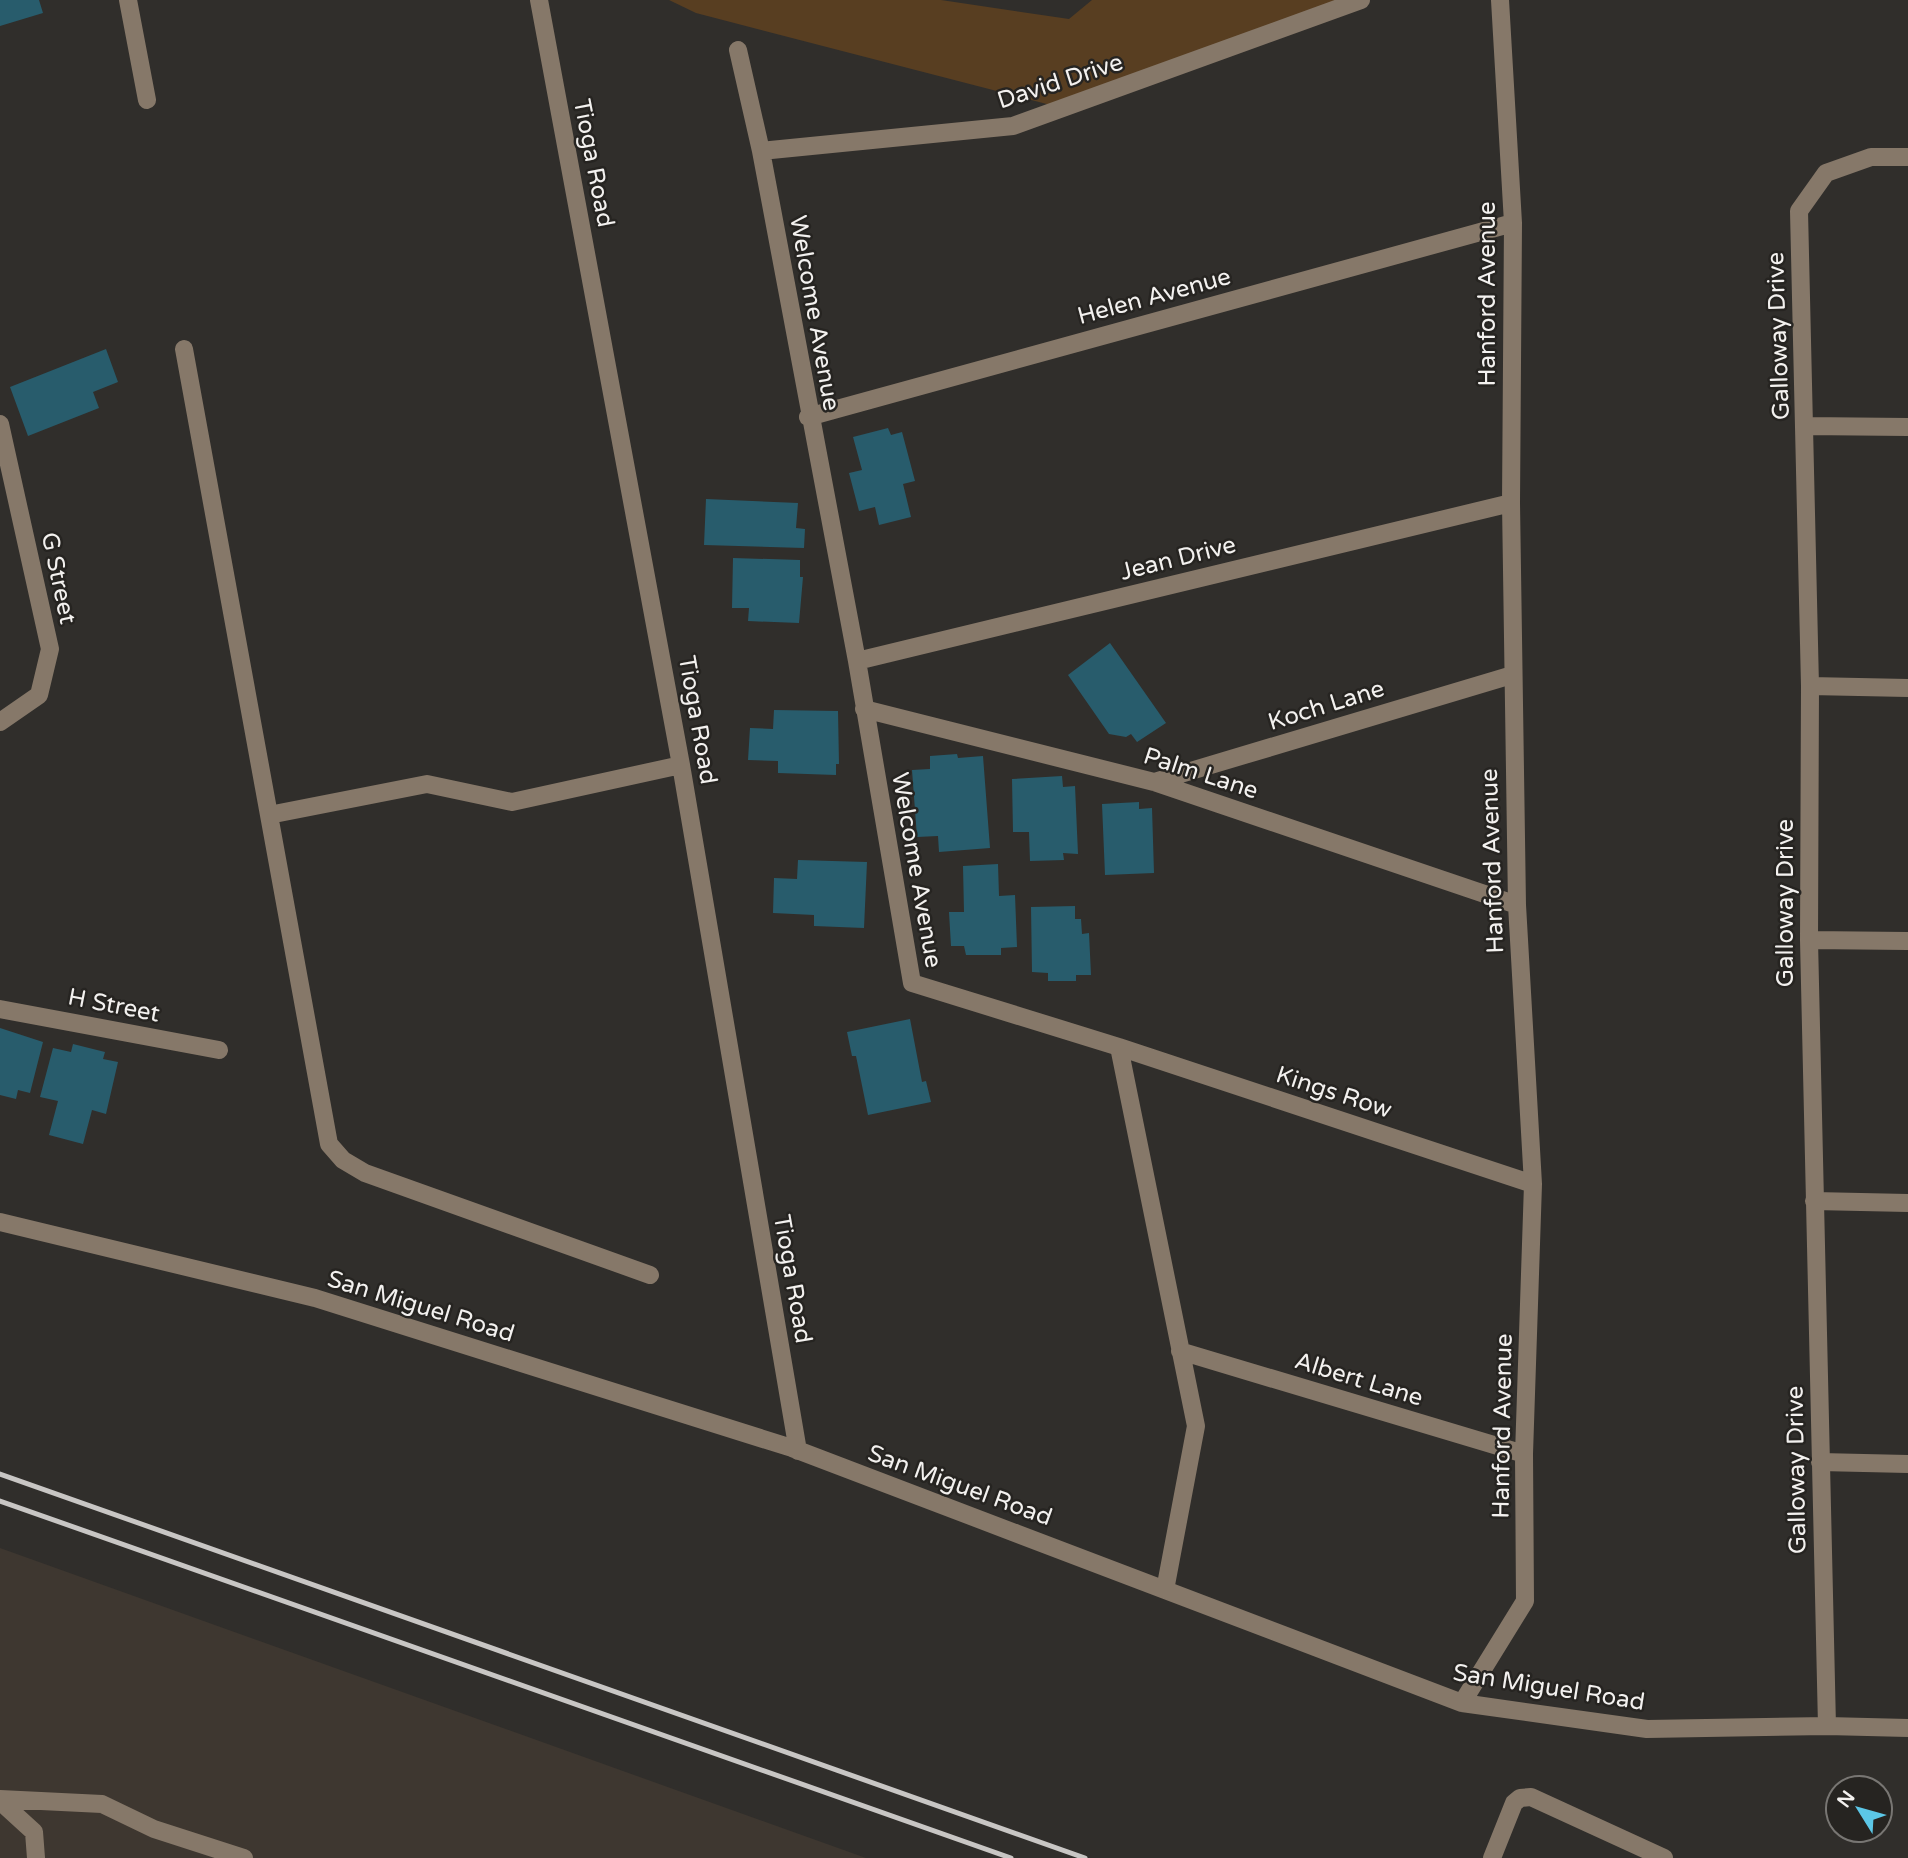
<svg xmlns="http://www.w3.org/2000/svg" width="1908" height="1858" viewBox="0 0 1908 1858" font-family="'Varela Round',sans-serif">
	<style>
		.built { fill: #3e3730 }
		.green { fill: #583e21 }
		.building { fill: #285c6c }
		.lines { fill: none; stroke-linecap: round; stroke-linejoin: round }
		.minor { stroke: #867869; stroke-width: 18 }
		.rail { stroke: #c8c6c4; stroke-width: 5 }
		.labels { text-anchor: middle; stroke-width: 5; stroke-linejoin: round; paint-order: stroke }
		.street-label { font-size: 24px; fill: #f3f1ef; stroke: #262421 }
	</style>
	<rect width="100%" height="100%" fill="#302e2b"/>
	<!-- built -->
	<path class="built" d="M0,1548L866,1858H0Z"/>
	<!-- green -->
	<path class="green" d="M669,0H941L1069,19L1092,0H1361L1062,108L696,13Z"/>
	<!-- building -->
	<path class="building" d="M0,0H39L43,13L0,26Z
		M106,349L118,382L93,392L99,408L28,436L10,387Z
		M888,428L891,435L902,432L915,481L903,484L911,517L879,525L875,507L859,511L849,473L862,470L853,437Z
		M706,499L798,503L796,528L805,529L804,548L704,545Z
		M733,558L800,560V577H803L799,623L748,621L749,608H732Z
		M1110,643L1166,723L1137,742L1131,734L1126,737L1109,734L1068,675Z
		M774,710L838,711L839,764H836V775L778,773V761L748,760L750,728L773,729Z
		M957,754L958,758L983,756L990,848L939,852L938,836L917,837L912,770L930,769V756Z
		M1062,776L1063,787L1075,786L1078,854L1063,853L1064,860L1030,861L1029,832H1013L1012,779Z
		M1139,802V809L1152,808L1154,873L1105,875L1102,804Z
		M798,860L867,862L864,928L814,926V915L773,913L774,878L797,879Z
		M998,864L999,896L1015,895L1017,947L1001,948V955H966L964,946H951L949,912H964L963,866Z
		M1075,906V919H1081L1082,934L1089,933L1091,975H1076V981H1048V973L1032,972L1031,907Z
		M910,1019L922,1082L926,1081L931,1102L868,1115L856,1056H852L847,1032Z
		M0,1028L43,1042L30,1093L18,1090L16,1099L0,1095Z
		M73,1044L105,1052L103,1059L118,1062L106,1114L92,1110L83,1144L49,1135L58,1101L40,1097L53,1048L71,1052Z"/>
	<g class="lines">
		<!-- minor -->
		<path class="minor" d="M128,0L147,100
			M539,0L681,765L798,1451
			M738,50L761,151L857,661L912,983L1119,1047L1196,1426L1165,1590
			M761,151L1013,126L1361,0
			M184,349L329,1144L343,1160L365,1173L650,1275
			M808,417L1513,223
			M0,424L50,649L39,695L0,722
			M1805,426L1908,427
			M857,661L1511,503
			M1810,686L1908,688
			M864,709L1154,782L1517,905
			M1154,782L1512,675
			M269,815L427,784L512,802L681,765
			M1809,940L1908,941
			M0,1009L219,1050
			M1119,1047L1533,1184
			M1814,1201L1908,1203
			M0,1222L315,1298L792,1448L1462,1703L1647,1729L1827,1726L1908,1728
			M1180,1351L1524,1454
			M1820,1462L1908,1464
			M1462,1703L1525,1601L1524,1454L1533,1184L1517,905L1511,503L1513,223L1500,0
			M1827,1726L1809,940L1810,686L1799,211L1826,173L1871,157H1908
			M0,1799L102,1804L154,1829L244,1858
			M0,1801L34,1832L36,1858
			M1492,1858L1514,1803L1520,1798L1531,1797L1664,1858"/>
		<!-- rail -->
		<path class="rail" d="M0,1474L1085,1858
			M0,1501L1011,1858"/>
	</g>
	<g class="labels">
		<!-- street labels -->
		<g class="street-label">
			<text transform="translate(1060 81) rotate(-18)" y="8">David Drive</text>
			<text transform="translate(594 163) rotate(79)" y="8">Tioga Road</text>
			<text transform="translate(1487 294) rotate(-90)" y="8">Hanford Avenue</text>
			<text transform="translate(1154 296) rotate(-15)" y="8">Helen Avenue</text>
			<text transform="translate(815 313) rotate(80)" y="8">Welcome Avenue</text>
			<text transform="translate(1778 336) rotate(-92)" y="8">Galloway Drive</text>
			<text transform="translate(1178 558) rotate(-14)" y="8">Jean Drive</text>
			<text transform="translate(59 578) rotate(78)" y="8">G Street</text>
			<text transform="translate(1326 705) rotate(-17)" y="8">Koch Lane</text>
			<text transform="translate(698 720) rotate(80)" y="8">Tioga Road</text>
			<text transform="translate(1201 773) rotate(18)" y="8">Palm Lane</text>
			<text transform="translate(1492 861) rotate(-92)" y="8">Hanford Avenue</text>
			<text transform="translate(917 870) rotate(80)" y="8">Welcome Avenue</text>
			<text transform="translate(1785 903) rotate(-90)" y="8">Galloway Drive</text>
			<text transform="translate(114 1005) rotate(11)" y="8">H Street</text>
			<text transform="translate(1334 1092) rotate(18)" y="8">Kings Row</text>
			<text transform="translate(793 1279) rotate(80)" y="8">Tioga Road</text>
			<text transform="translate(421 1306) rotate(17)" y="8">San Miguel Road</text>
			<text transform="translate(1359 1379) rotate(17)" y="8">Albert Lane</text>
			<text transform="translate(1502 1426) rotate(-89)" y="8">Hanford Avenue</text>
			<text transform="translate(1796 1470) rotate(-91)" y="8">Galloway Drive</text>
			<text transform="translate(960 1485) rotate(20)" y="8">San Miguel Road</text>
			<text transform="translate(1549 1687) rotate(9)" y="8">San Miguel Road</text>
		</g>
	</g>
	<!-- north arrow -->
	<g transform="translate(1859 1809) rotate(307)"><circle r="33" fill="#262421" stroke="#787673" stroke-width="2"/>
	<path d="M0-5L12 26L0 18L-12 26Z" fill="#5cc7e7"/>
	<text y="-10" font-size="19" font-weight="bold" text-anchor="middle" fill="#f3f1ef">N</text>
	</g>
</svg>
